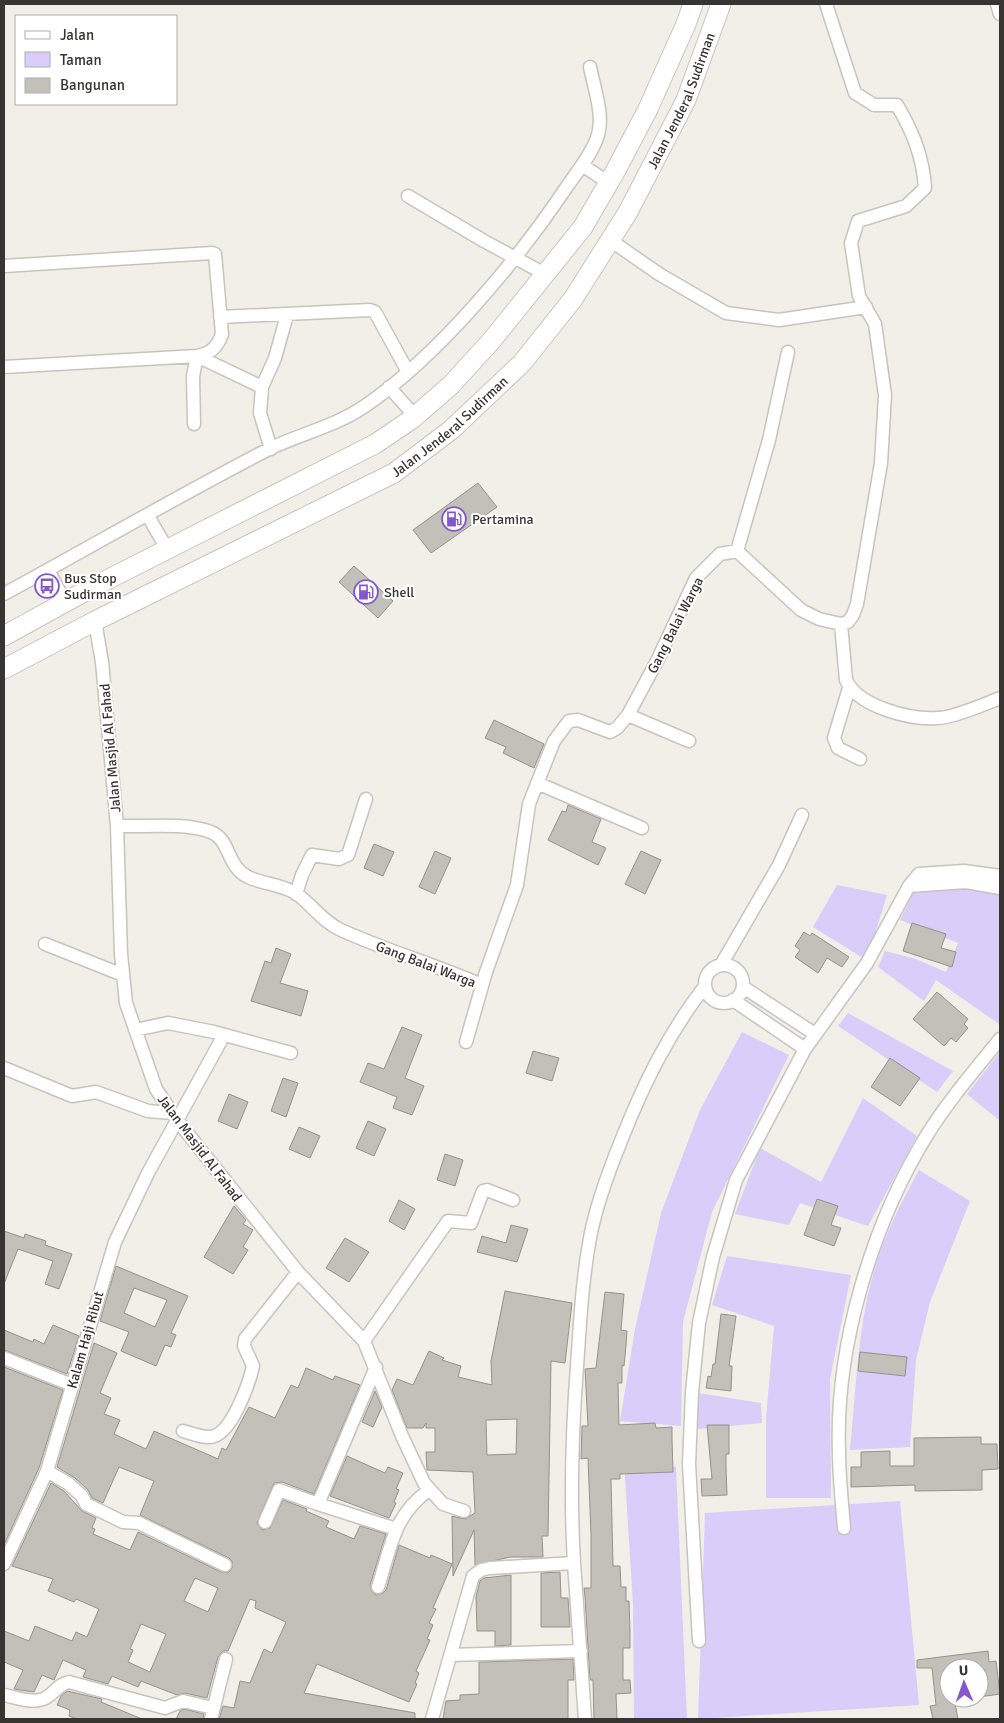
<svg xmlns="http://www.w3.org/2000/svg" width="1004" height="1723" viewBox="0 0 1004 1723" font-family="Signika,sans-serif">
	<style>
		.green { fill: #dacdf9 }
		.building { fill: #c1c0b9; stroke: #93928b; fill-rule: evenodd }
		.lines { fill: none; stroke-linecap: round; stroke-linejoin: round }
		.minor-casing { stroke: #c5c4bd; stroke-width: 15 }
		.primary-casing { stroke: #c5c4bd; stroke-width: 21 }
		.minor { stroke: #fff; stroke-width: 12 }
		.primary { stroke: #fff; stroke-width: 19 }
		.labels { text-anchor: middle; stroke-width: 4; stroke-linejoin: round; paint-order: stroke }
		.street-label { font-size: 14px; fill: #363532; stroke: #fff }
		.poi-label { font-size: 14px; fill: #363532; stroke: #fff; text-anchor: start }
	</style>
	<rect width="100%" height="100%" fill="#f0efe8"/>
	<!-- green -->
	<path class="green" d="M837,885L887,895L874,937L863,958L813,927Z
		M968,888L1000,893L999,1024L936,980L924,1001L878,967L885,951L916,959L946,972L958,943L900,920L913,893Z
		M848,1013L953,1071L937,1092L838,1026Z
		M742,1032L789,1055L712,1212L683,1322L681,1426L620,1421L635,1329L661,1213L700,1110Z
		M1000,1052V1121L967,1094Z
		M863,1098L917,1136L868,1226L800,1203L789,1225L735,1214L760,1148L821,1182Z
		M919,1170L970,1201L930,1302L916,1360L910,1447L850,1450C856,1393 857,1331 873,1275C882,1239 901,1203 919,1170Z
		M727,1256L851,1275L830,1379L831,1498H766V1418L774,1326L712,1305Z
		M698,1393L761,1403L762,1423L698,1429Z
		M624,1461L676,1467L687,1719H634L633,1604Z
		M900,1501L919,1705L698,1719L705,1513Z"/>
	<!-- building -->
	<path class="building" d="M478,483L497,507L431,553L413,530Z
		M354,566L393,601L378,618L339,582Z
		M494,720L544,744L534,768L503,753L506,747L485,738Z
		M568,805L601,819L592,842L606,848L598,865L548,840L562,811L566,812Z
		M374,844L394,852L383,876L364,868Z
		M435,851L451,858L435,894L419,887Z
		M641,851L661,860L645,894L625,884Z
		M912,923L946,934L941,948L956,952L952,967L903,951Z
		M804,932L810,936L812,933L849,957L842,967L827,958L818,973L795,957L800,950L795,946Z
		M276,948L291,954L280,983L308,991L301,1016L251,1001L265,961L271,963Z
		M937,992L968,1019L964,1024L968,1028L956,1042L951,1038L944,1046L913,1019Z
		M402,1027L422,1035L405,1078L424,1086L412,1115L393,1108L397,1097L360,1082L368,1063L384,1069Z
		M533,1051L559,1058L552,1081L526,1073Z
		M890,1058L920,1078L900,1106L871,1087Z
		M283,1078L298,1083L286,1117L271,1111Z
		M229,1094L248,1102L237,1129L218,1121Z
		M368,1121L386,1129L374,1156L356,1148Z
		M299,1127L320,1136L310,1158L289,1149Z
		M445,1154L463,1160L455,1186L437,1180Z
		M817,1199L838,1206L831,1225L841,1228L834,1246L804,1235Z
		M399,1200L415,1209L404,1230L389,1221Z
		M234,1206L246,1220L243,1224L253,1230L243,1247L248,1250L233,1274L204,1257Z
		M511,1225L528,1229L517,1262L477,1252L482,1236L506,1243Z
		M4,1231L24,1238L25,1234L46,1241L45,1245L72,1254L59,1289L45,1284L53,1261L18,1249L4,1284Z
		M345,1238L369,1252L349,1282L326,1268Z
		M116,1266L188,1296L171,1333L176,1335L171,1347L165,1345L156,1366L121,1351L129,1332L100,1321ZM134,1288L167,1300L155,1327L124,1313Z
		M505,1291L572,1303L565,1363L551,1361L548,1536H542L543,1557H510L475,1565L474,1530L453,1576L452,1516L465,1519L475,1513L473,1472L427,1470L426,1452H435V1428H426V1423L423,1428H407L392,1390L397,1379L413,1385L429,1351L444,1358L442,1360L461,1366L458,1377L492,1385L491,1361ZM517,1419L516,1454L487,1455L486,1420Z
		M605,1292L624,1294L621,1330L627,1331L626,1345L624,1366L622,1365V1383H618L619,1425L655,1423L656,1428L672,1427V1439L673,1472L620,1474V1479H611L613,1566H620L621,1587H626V1601H629L630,1631V1648H623V1680H630L631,1693L616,1694L617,1719H594L593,1680H590L585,1597L584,1588H591V1535L588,1458L581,1459L582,1426H588L585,1369L596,1368Z
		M721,1314L736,1316L729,1366H732L731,1391L706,1388L708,1376L711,1377L713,1364H715Z
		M53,1325L79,1336L67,1374L4,1350V1330L33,1342L34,1339L44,1344Z
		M94,1343L117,1353L100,1393L111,1398L104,1414L120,1420L114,1434L146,1449L154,1431L218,1459L222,1448L226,1450L249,1407L275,1418L291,1385L298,1388L306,1368L333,1380L335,1376L360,1385L314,1494L282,1482L274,1483L257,1523L262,1530L270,1528L283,1500L307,1509L306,1511L329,1521L326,1527L354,1539L360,1526L386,1534L370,1585L372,1592L376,1595L383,1593L386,1590L399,1545L430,1558L431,1555L452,1564L433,1608L436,1609L429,1623L433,1625L427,1639L430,1640L416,1671L419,1673L415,1683L417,1684L409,1702L317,1664L304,1693L415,1713V1719H219L223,1706L234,1708L240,1681L250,1683L264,1649L272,1653L286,1622L255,1608L256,1601L250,1599L228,1651H223L218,1657L207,1698L185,1693L177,1695L141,1681L138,1687L112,1676L108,1684L83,1677L86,1670L63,1660L54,1680L42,1675L34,1692L14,1689L23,1670L4,1662V1631L29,1641L35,1626L72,1641L76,1632L87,1637L99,1609L76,1599L74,1602L48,1591L53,1579L12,1566L51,1483L64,1491L82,1511L96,1518L92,1528L95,1529L93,1534L130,1550L138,1532L221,1572H229L232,1568V1561L229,1558L140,1515L154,1481L119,1467L103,1503L92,1498L88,1490L75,1478L57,1467ZM195,1578L218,1588L208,1612L184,1601ZM141,1624L166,1634L150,1672L128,1662L133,1650L130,1649Z
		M860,1352L907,1357L905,1376L858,1371Z
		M4,1367L63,1390L39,1468L4,1545Z
		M375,1391L382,1407L373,1427L362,1422Z
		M707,1425H729V1454H726V1469L727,1495L702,1496L701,1479H712Z
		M981,1437V1444H997L998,1469L982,1470V1490L915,1491V1485L851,1487V1467H861V1452L890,1451V1466H914V1438Z
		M347,1456L385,1473L388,1467L403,1473L396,1489L399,1490L394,1502L396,1503L389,1518L330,1496Z
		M560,1572L561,1598H568L570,1627H541V1573Z
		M511,1575V1645L495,1646V1631H477L476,1597L480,1581L484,1578Z
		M988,1651L989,1662L996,1661L1000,1694L979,1697V1668H949V1698H954L958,1719H933L930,1706L936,1705L932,1668H917V1660Z
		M573,1659L574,1680H568V1719H443L446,1701L460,1700V1695L479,1694V1662Z
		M67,1691L102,1699L101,1702L142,1719H77L69,1716L70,1710L57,1705L61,1696Z
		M184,1709L204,1714L203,1719H176L180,1711Z"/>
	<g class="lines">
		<!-- minor casing -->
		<g class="minor-casing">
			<path id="minor" d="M997,4L1000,14
				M582,165L609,183
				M408,196L484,241L545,274
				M610,240L659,274L726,313L779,320L866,307
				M4,266L212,253L215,254L222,334C217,348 211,353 197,356
				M220,317L370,310L375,312L408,372
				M197,356L262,387
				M4,367L197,356L193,376L194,424
				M389,387L415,416
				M271,449L260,413L262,387L275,358L287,315
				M148,516L167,549
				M737,551L769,440L788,352
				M48,570L65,602
				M4,594C92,546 180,495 269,449C300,434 336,426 365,406C438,356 517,261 566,188C577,172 591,155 597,138C605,117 594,88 590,67
				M95,621L102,662L117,826L121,954L126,1003L156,1089L177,1120L298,1272L364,1341L402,1436L424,1483L443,1504L464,1511
				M841,624L846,680C858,707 911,720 938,718C953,718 985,704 1000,698
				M849,688L834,738L838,748L860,759
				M628,715L689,741
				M537,783L642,828
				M117,826C146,827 183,822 211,832C231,840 226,866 248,877C263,884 284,885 297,894C313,906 323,922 341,930C387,951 436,965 482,985
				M909,886L966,882L1000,888
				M296,894L302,875L312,855L339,859L348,855L366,799
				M45,944L123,975
				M721,965L779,865L802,815
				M705 984a19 19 0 1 1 38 0a19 19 0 1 1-38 0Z
				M743,987L815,1034
				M733,1000L805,1049
				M135,1030L168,1023L214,1032L291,1053
				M466,1042L486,972L517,885L529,804L554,741L569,721L578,720L610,732L617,728L628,715L657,661L696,578L720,554L737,551L801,610L819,619L841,624L848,622L853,615L857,604L881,463L885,395L875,324L859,296L851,243L858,221L906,206L925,188C923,157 913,132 897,105H874L855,93L826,4
				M4,1068L72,1096L96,1092L148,1111L172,1113
				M364,1341L448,1221L471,1223L483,1191L487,1190L513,1200
				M4,1358L72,1385
				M183,1431C191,1433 202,1438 210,1437C231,1436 249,1384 253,1366L244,1346L245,1339L298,1272
				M47,1471L69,1484L82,1496L86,1504L123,1522L139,1523L225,1565
				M318,1504L396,1529
				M265,1522L279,1490L318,1504L376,1367
				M844,1528C842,1502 839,1477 839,1452C835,1347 872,1224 927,1135C948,1101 975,1070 1000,1039
				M574,1563C570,1497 572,1432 577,1366C580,1324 582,1281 590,1238C596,1205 608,1173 621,1141C643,1085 668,1034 705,986
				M4,1564L47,1471L115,1242L148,1173L224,1035
				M378,1587C391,1547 393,1516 429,1490
				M699,1641L689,1464L692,1392L699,1323L713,1257L736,1180L805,1049L867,963L909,886L919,874L964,871L1000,876
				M450,1655L581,1651
				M4,1695C19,1698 37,1706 50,1695C57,1689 60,1684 69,1682L165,1708L183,1701L213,1708
				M211,1719L226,1659
				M432,1719L473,1576L481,1570L490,1568L574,1563L585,1719"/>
		</g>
		<!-- primary casing -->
		<g class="primary-casing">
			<g id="primary">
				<path d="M4,636L91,588L375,444L412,419L451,385L492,340L583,227L616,170L648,109L686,24L693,4"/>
				<path id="s1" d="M4,669L95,621L394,473L451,430L522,363L573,299L628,212L686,100L721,4"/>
			</g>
		</g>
		<!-- minor -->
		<use href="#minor" class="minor"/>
		<!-- primary -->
		<use href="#primary" class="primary"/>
	</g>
	<!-- icons -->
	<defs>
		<g id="fuel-ring" transform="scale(1.25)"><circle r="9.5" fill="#fff" stroke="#8556ce" stroke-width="1.5"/><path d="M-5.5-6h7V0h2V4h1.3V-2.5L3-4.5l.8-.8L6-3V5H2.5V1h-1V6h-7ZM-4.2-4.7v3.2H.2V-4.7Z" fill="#8556ce"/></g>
		<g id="bus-ring" transform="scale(1.25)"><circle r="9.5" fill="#fff" stroke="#8556ce" stroke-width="1.5"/><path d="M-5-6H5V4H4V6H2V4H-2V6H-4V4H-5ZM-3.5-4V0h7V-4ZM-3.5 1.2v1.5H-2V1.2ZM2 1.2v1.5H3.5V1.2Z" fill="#8556ce"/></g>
	</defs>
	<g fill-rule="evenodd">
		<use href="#fuel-ring" x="454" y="519"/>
		<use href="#bus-ring" x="47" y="586"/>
		<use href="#fuel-ring" x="366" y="592"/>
	</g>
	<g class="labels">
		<!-- street labels -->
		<g class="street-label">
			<text dy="5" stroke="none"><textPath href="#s1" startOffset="914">Jalan Jenderal Sudirman</textPath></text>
			<text dy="5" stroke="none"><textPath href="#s1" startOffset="509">Jalan Jenderal Sudirman</textPath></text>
			<text transform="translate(675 625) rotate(-63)" y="5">Gang Balai Warga</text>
			<text transform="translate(110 748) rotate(-95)" y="5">Jalan Masjid Al Fahad</text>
			<text transform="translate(426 964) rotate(21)" y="5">Gang Balai Warga</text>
			<text transform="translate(200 1148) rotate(53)" y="5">Jalan Masjid Al Fahad</text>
			<text transform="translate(85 1340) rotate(-74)" y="5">Kalam Haji Ribut</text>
		</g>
		<!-- poi labels -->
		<g class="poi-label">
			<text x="472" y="524">Pertamina</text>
			<text x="64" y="583">Bus Stop<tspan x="64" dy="16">Sudirman</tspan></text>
			<text x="384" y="597">Shell</text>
		</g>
	</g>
	<!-- border -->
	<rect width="1004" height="1723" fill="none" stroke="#363532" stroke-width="10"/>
	<!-- legend -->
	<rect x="15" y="15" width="162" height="90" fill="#ffffff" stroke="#afaead"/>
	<rect x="25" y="31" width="25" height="8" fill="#ffffff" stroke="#afaead"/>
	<text x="60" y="40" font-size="15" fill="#363532">Jalan</text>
	<rect x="25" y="52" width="25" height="15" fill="#dacdf9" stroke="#afaead"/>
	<text x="60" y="65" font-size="15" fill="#363532">Taman</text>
	<rect x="25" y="78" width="25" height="15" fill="#c1c0b9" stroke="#afaead"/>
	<text x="60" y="90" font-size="15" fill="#363532">Bangunan</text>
	<!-- north arrow -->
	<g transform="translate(964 1683) rotate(358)"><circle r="24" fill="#ffffff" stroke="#afaead"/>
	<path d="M0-4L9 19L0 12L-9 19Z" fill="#8556ce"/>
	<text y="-8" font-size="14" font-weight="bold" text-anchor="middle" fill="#363532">U</text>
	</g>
</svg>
